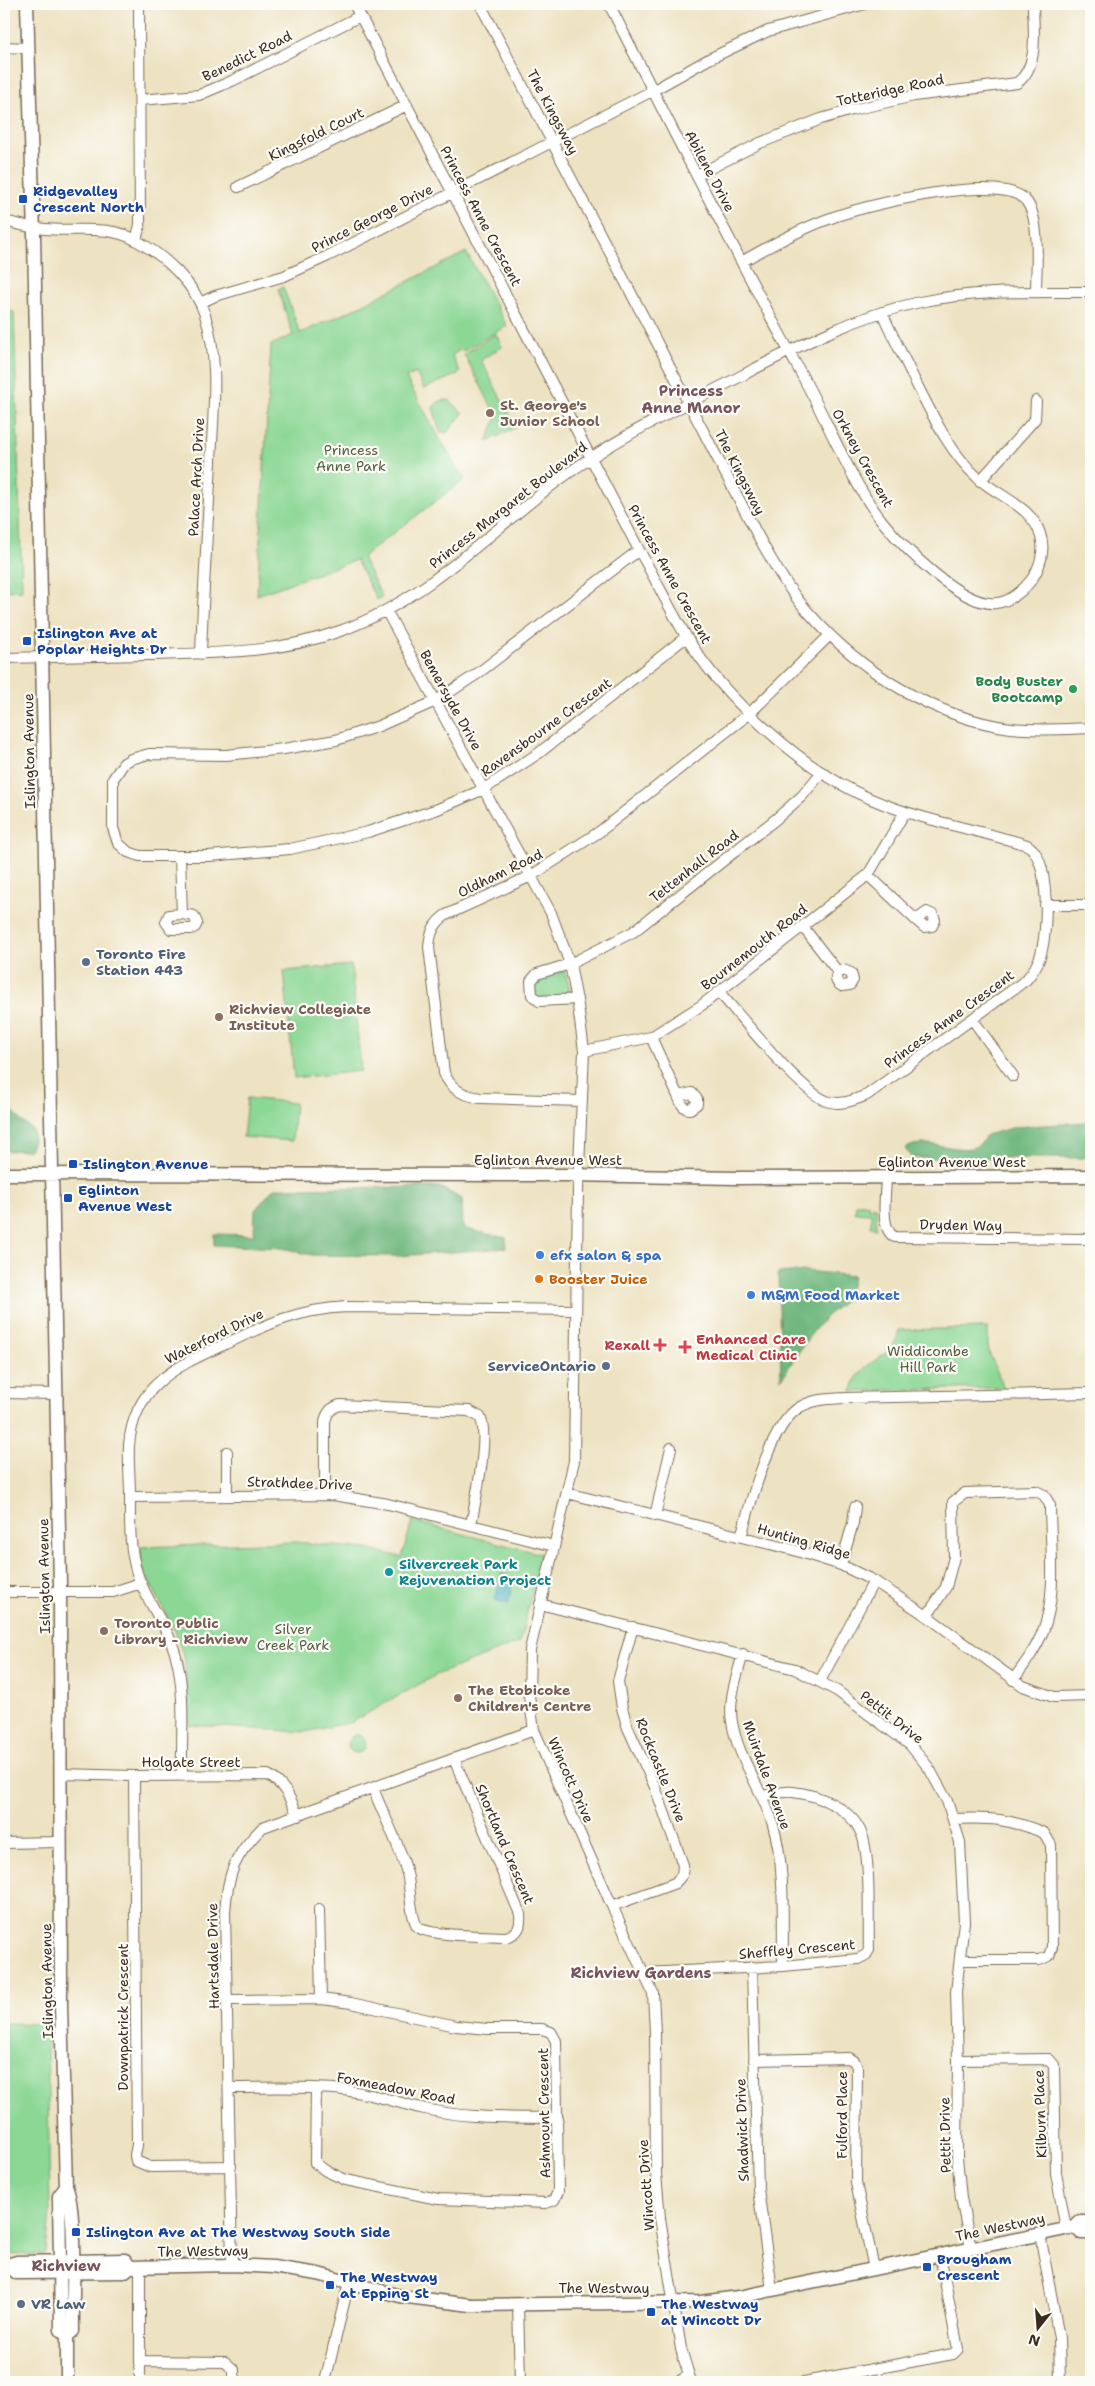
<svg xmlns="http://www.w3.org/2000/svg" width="1095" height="2386" viewBox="0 0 1095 2386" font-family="'Shantell Sans',sans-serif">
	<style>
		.green { fill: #8bd794; stroke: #638059 }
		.forest { fill: #70b87e; stroke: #56714e }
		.water { fill: #41acc0; stroke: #3e6b6f }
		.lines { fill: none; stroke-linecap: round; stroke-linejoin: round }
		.minor-casing { stroke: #796a57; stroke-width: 12 }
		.major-casing { stroke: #796a57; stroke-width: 15 }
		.minor { stroke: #fff; stroke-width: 10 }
		.major { stroke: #fff; stroke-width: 12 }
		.transit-dot { fill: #1a4fb4; stroke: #fdfcf7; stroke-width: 2 }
		.education-dot { fill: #8d6e63; stroke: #fdfcf7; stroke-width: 2 }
		.leisure-dot { fill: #2e9e5b; stroke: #fdfcf7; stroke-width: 2 }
		.service-dot { fill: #5c6f8a; stroke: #fdfcf7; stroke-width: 2 }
		.shop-dot { fill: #3f7fe0; stroke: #fdfcf7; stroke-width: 2 }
		.food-dot { fill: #e8710a; stroke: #fdfcf7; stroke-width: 2 }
		.health-dot { fill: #e0444e; stroke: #fdfcf7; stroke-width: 2 }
		.culture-dot { fill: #0f9aa8; stroke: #fdfcf7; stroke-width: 2 }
		.labels { text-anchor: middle; stroke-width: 4.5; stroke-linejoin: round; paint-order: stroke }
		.street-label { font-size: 14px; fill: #3b2a1e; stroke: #fdfcf7 }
		.transit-label { font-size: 14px; font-weight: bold; fill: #164399; stroke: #fdfcf7; text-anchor: start }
		.education-label { font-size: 14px; font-weight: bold; fill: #785e54; stroke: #fdfcf7; text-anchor: start }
		.park-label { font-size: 14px; fill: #535e41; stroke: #fdfcf7 }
		.leisure-label { font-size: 14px; font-weight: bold; fill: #27864d; stroke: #fdfcf7; text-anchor: end }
		.service-label { font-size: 14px; font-weight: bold; fill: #4e5e75; stroke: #fdfcf7; text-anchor: start }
		.shop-label { font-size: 14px; font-weight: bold; fill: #366cbe; stroke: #fdfcf7; text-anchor: start }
		.food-label { font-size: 14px; font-weight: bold; fill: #c56008; stroke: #fdfcf7; text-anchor: start }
		.health-label { font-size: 14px; font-weight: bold; fill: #be3a42; stroke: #fdfcf7; text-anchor: start }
		.culture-label { font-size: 14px; font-weight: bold; fill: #0d838f; stroke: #fdfcf7; text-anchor: start }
		.neighbourhood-label { font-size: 15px; font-weight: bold; fill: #77535d; stroke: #fdfcf7 }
	</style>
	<rect width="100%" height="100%" fill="#fdfcf7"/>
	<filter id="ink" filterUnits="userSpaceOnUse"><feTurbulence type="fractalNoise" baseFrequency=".02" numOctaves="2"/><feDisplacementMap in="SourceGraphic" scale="10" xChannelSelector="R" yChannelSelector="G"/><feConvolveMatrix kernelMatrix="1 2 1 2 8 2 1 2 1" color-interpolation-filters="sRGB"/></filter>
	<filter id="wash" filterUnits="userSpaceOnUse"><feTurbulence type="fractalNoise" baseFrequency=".0096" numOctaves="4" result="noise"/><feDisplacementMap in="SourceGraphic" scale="20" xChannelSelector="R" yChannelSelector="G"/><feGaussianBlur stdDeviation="1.12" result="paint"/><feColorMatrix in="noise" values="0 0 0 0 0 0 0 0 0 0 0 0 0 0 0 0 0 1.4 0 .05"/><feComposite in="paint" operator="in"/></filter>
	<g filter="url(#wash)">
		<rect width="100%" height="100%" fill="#ede2c1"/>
		<!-- green -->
		<path class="green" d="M466,252L507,326L463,351L462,349L452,355L460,373L424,389L416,373L406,378L454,464L465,479L362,557L382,597L377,600L356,560L257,595L271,345L293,335L278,289L283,287L300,333L352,310Z
			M4,310L14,312L22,590L4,591Z
			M496,334L502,347L481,360L516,427L487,442L497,417L464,354Z
			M449,400L463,413L447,433L440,432L433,407L439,401Z
			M351,965L361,1071L294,1078L284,971Z
			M564,971L569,985V996L537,998L534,986L539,979Z
			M247,1098L295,1103L292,1141L243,1137Z
			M856,1204H868V1208L876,1206V1228L871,1227V1213L855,1212Z
			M988,1328V1350L1004,1388L852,1391C858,1357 893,1363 899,1330Z
			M412,1521L541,1554L520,1642L436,1675L352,1722L305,1732L189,1725L185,1661L175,1631L143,1569L140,1547L295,1542L366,1549L402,1557Z
			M348 1744a9 9 0 1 1 18 0a9 9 0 1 1-18 0Z
			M4,2023L49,2024L47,2029L50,2213L46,2252L43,2254L4,2255Z"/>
		<!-- forest -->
		<path class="forest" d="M4,1111L14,1112L21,1121L33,1130V1141L29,1150L4,1151Z
			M1087,1122L1091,1123V1137H1086L1085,1141L1091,1148V1154L1084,1158H913L905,1149C929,1132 975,1166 986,1135L1016,1127Z
			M439,1187L462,1199L463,1225L466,1229L506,1238V1248L398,1256L312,1255L282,1248L214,1245V1234L254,1235L255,1210L274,1188Z
			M806,1271L853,1276L848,1299C816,1320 802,1348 781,1379L778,1273Z"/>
		<!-- water -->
		<path class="water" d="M501,1574L514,1578L508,1604L495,1600Z"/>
	</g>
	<g filter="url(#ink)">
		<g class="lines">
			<!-- minor casing -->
			<g class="minor-casing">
				<path id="minor" d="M354,4L639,550C655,578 669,608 686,636C723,698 804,771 871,799C922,821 976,829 1027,845C1051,857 1048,934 1040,957C1037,966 1032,973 1026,980L867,1095C854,1100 844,1105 830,1102C804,1097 740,1015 719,992
					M480,4L757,534C772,561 788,590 809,613C860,671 934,718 1011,728C1038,731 1065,729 1091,728
					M609,4C672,130 738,257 805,381C829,425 852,483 882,521C903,547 962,607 996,603C1010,602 1024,590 1032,579C1040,567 1045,551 1041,537C1034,507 999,497 978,478C948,451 931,412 913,377C903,355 891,334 882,312
					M4,47L27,48
					M140,100L199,95L232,81L360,16
					M697,175L760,143L821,119L852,110L914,96L1017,83C1040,66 1033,29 1033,4
					M238,187L407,105
					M4,221C17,224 31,228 45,229C75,232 109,224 137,241C165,256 195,284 205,315C220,361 213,414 211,461C208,525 203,590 201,654
					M136,240L140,225L139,4
					M743,261C771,245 800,229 831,218C863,206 1005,170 1027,202C1041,222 1036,268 1036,292
					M200,303L215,296L284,276L328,256L652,91L709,59L768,31L865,4
					M980,481L1035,419L1036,401
					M639,550L477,674L436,701L379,726L336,740L284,749L226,755L149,754L131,759L124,763L113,779V828L118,843L128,852L140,856H209L290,849L368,832L438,809L484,789L539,753L686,637
					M387,612L551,913L570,964L578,1006L584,1051L578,1190L574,1461L530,1650L529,1696L534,1730L612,1906L653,1993L655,2033L656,2174L660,2218L681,2349L691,2382
					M4,658C51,657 99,656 146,655C213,653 277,654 340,631C425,601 488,533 559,480C608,443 663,416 718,388C784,354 846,318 920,302C976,290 1034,292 1091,292
					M180,856L182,914L169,915L166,922L171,929H191L195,927L197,923L194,916L182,914
					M868,875L916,920L924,927L932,926L935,920L933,915L927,912L916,920
					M1045,905H1091
					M803,927L838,972C834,978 836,983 842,986L850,985L853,980L851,973L843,970L838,972
					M577,999L539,1001L532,995L531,981L537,974L570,964L633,932L776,819L802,796L822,772
					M973,1020L1013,1076
					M651,1037L678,1096C681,1103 683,1109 690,1109L697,1104V1099L692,1093L678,1096
					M584,1051L651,1037L702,1005L868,875L905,812
					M582,1101L480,1098C463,1095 451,1090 444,1073L429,947C430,933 434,923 446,915L531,876L599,832L750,713L830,635
					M886,1177C886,1193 879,1230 895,1237L1091,1239
					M4,1393L55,1394
					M227,1452V1495
					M567,1493L794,1550L841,1565L874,1581L927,1616L1023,1686L1054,1697L1091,1696
					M325,1495V1422C327,1412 331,1408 340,1405L469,1411L480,1417C490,1435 475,1502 471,1525
					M130,1497L333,1495L388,1504L554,1546
					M655,1516L671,1448
					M741,1537C750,1505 770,1424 800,1407C814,1399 829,1399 845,1398L1091,1393
					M841,1565L853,1523L855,1507
					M4,1592H113L141,1583
					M540,1604L795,1669L837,1691L910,1745L929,1768L947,1801L960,1842L964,1922L956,1992L958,2060L957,2157L961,2198L971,2248
					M927,1616L946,1587L954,1557L953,1502L965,1493L1036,1491L1044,1495L1050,1505C1050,1546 1058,1592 1043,1631C1036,1649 1025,1664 1013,1680
					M743,1654C737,1676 728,1700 732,1722C738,1759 763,1790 773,1825C786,1869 782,1920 783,1966
					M820,1681L874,1581
					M61,1774L134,1776L268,1775C285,1785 290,1798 298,1816
					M134,1776L137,2145L135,2155L136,2161L150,2167L231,2166
					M182,1776C181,1737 186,1694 176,1656C168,1626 146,1602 137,1573C129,1548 130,1521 130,1495C130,1478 128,1461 129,1445C134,1387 173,1368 221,1346C266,1325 294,1310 346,1307L576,1310
					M373,1788C383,1815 403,1851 408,1878C410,1889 411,1920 418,1927C427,1936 490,1936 506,1937C519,1933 521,1927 520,1914L454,1759
					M953,1819C989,1817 1011,1819 1044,1833L1051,1845L1052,1947L1049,1956L1039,1960H960
					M4,1843L60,1842
					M612,1906L675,1883L682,1875L683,1865L655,1787L628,1728L622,1708L618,1681L633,1627
					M319,1909L321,1999
					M752,1967L758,2189L772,2290
					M644,1973L783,1966L858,1959L866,1955L869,1950C868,1920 871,1860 862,1835C852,1808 819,1795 793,1792C784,1791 772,1794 763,1796
					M228,2000L321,1999L351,2003L456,2026L488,2029H542L551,2032L556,2041L558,2192L554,2200L546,2203L438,2199L346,2180L326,2171L315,2163L316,2088
					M754,2060L849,2058L854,2061L857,2067L856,2183L874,2269
					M958,2060L1049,2059L1054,2065L1056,2173L1066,2229
					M229,2088C267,2088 305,2086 343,2090C371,2093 398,2103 425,2109C469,2119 513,2117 558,2118
					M1040,2234L1059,2338L1060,2382
					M232,2265L225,1911C228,1872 235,1854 263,1827L534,1730
					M140,2267V2382
					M518,2304L520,2382
					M140,2361L225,2362L234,2370V2382
					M325,2382L349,2282
					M678,2382L688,2376
					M804,2382L953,2354L958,2349L940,2255"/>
			</g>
			<!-- major casing -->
			<g class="major-casing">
				<path id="major" d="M27,4L34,235L60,1584L61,2005L66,2187C77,2207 72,2302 73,2331L67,2336
					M4,1174L568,1175L737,1178L1091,1176
					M66,2187L59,2196L61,2330L67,2336V2382
					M1075,2227L1081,2233H1091
					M4,2266L17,2262L125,2260L130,2267
					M8,2266L17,2273L124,2272L130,2267L232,2265L273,2267L318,2274L400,2296L471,2305L701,2302L739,2297L1075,2227L1080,2222H1091"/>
			</g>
			<!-- minor -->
			<use href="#minor" class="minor"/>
			<!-- major -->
			<use href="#major" class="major"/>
		</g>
	</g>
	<!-- markers -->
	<g class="transit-dot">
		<rect x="18" y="194" width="10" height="10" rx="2.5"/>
		<rect x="22" y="636" width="10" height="10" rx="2.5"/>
		<rect x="68" y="1159" width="10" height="10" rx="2.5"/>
		<rect x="63" y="1193" width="10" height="10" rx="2.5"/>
		<rect x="71" y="2227" width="10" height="10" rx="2.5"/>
		<rect x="922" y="2262" width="10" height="10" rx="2.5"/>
		<rect x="325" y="2280" width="10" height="10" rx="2.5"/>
		<rect x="646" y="2307" width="10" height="10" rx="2.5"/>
	</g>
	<g class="education-dot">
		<circle cx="490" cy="413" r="5"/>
		<circle cx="219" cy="1017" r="5"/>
		<circle cx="104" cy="1631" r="5"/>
		<circle cx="458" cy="1698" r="5"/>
	</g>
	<circle class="leisure-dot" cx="1073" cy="689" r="5"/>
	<g class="service-dot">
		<circle cx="86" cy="962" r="5"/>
		<circle cx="606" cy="1366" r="5"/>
		<circle cx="21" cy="2304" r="5"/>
	</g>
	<g class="shop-dot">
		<circle cx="540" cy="1255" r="5"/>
		<circle cx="751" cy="1295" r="5"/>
	</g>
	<circle class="food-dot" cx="539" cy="1279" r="5"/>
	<g class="health-dot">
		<path d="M657.5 1337.5h5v5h5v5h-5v5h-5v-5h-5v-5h5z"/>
		<path d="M682.5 1339.5h5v5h5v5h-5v5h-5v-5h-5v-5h5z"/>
	</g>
	<circle class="culture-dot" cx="389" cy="1572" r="5"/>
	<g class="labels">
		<!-- street labels -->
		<g class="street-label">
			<text transform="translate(247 56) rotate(-26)" y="5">Benedict Road</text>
			<text transform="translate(890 90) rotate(-12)" y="5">Totteridge Road</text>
			<text transform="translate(553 112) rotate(62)" y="5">The Kingsway</text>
			<text transform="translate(316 134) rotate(-26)" y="5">Kingsfold Court</text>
			<text transform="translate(710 171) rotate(62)" y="5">Abilene Drive</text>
			<text transform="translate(481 216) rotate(62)" y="5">Princess Anne Crescent</text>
			<text transform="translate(372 218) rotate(-27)" y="5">Prince George Drive</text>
			<text transform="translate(863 458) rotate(61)" y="5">Orkney Crescent</text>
			<text transform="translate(740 472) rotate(63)" y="5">The Kingsway</text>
			<text transform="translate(196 477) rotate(-87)" y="5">Palace Arch Drive</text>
			<text transform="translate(508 505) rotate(-38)" y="5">Princess Margaret Boulevard</text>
			<text transform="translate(670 574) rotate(61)" y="5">Princess Anne Crescent</text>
			<text transform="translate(451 700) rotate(61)" y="5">Bemersyde Drive</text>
			<text transform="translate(546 727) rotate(-36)" y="5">Ravensbourne Crescent</text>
			<text transform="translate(29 751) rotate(-91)" y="5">Islington Avenue</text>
			<text transform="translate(694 866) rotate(-38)" y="5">Tettenhall Road</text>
			<text transform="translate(500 873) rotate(-26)" y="5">Oldham Road</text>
			<text transform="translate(754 947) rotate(-38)" y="5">Bournemouth Road</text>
			<text transform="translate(949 1019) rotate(-36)" y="5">Princess Anne Crescent</text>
			<text x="548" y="1165">Eglinton Avenue West</text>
			<text x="952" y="1167">Eglinton Avenue West</text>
			<text transform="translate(961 1225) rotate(1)" y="5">Dryden Way</text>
			<text transform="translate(214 1336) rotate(-26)" y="5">Waterford Drive</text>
			<text transform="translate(300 1483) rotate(2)" y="5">Strathdee Drive</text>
			<text transform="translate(804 1541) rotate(16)" y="5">Hunting Ridge</text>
			<text transform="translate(44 1576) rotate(-91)" y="5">Islington Avenue</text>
			<text transform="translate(892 1717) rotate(38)" y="5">Pettit Drive</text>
			<text x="191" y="1767">Holgate Street</text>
			<text transform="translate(661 1770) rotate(68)" y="5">Rockcastle Drive</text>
			<text transform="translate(767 1775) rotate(70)" y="5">Muirdale Avenue</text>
			<text transform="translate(571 1780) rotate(66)" y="5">Wincott Drive</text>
			<text transform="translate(505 1844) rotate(67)" y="5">Shortland Crescent</text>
			<text transform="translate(797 1949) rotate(-5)" y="5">Sheffley Crescent</text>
			<text transform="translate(213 1956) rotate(-91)" y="5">Hartsdale Drive</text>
			<text transform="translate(47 1981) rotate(-91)" y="5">Islington Avenue</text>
			<text transform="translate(123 2017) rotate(-90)" y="5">Downpatrick Crescent</text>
			<text transform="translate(396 2088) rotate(11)" y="5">Foxmeadow Road</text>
			<text transform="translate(544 2113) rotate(-91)" y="5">Ashmount Crescent</text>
			<text transform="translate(1040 2114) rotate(-92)" y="5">Kilburn Place</text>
			<text transform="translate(842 2115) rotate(-90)" y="5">Fulford Place</text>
			<text transform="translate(742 2130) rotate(-92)" y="5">Shadwick Drive</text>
			<text transform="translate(945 2135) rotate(-91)" y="5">Pettit Drive</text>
			<text transform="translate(646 2185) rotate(-94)" y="5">Wincott Drive</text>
			<text transform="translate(1000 2227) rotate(-12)" y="5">The Westway</text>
			<text transform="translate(203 2251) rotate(-1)" y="5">The Westway</text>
			<text x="604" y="2293">The Westway</text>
		</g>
		<!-- transit labels -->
		<g class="transit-label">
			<text x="33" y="196">Ridgevalley<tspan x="33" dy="16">Crescent North</tspan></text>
			<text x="37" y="638">Islington Ave at<tspan x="37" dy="16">Poplar Heights Dr</tspan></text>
			<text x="83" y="1169">Islington Avenue</text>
			<text x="78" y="1195">Eglinton<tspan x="78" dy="16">Avenue West</tspan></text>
			<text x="86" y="2237">Islington Ave at The Westway South Side</text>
			<text x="937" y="2264">Brougham<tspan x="937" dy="16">Crescent</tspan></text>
			<text x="340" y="2282">The Westway<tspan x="340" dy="16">at Epping St</tspan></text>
			<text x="661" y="2309">The Westway<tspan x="661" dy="16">at Wincott Dr</tspan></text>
		</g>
		<!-- education labels -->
		<g class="education-label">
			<text x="500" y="410">St. George's<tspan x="500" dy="16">Junior School</tspan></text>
			<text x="229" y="1014">Richview Collegiate<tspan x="229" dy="16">Institute</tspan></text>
			<text x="114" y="1628">Toronto Public<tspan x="114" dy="16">Library - Richview</tspan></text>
			<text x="468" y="1695">The Etobicoke<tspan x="468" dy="16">Children's Centre</tspan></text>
		</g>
		<!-- park labels -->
		<g class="park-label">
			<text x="351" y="455">Princess<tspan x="351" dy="16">Anne Park</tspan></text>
			<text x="928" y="1356">Widdicombe<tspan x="928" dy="16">Hill Park</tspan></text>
			<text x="293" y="1634">Silver<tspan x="293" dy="16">Creek Park</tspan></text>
		</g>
		<!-- leisure labels -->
		<g class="leisure-label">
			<text x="1063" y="686">Body Buster<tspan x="1063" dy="16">Bootcamp</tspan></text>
		</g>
		<!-- service labels -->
		<g class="service-label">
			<text x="96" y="959">Toronto Fire<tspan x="96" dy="16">Station 443</tspan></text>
			<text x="596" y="1371" text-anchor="end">ServiceOntario</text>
			<text x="31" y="2309">VR Law</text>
		</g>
		<!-- shop labels -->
		<g class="shop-label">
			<text x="550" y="1260">efx salon &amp; spa</text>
			<text x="761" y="1300">M&amp;M Food Market</text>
		</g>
		<!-- food labels -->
		<g class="food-label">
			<text x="549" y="1284">Booster Juice</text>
		</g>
		<!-- health labels -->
		<g class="health-label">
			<text x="696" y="1344">Enhanced Care<tspan x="696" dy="16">Medical Clinic</tspan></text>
			<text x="650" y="1350" text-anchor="end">Rexall</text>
		</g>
		<!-- culture labels -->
		<g class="culture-label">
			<text x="399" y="1569">Silvercreek Park<tspan x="399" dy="16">Rejuvenation Project</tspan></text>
		</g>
		<!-- neighbourhood labels -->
		<g class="neighbourhood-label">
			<text x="691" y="396">Princess<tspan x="691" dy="17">Anne Manor</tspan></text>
			<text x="641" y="1978">Richview Gardens</text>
			<text x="66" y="2271">Richview</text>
		</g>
	</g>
	<!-- margin -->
	<rect width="1095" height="2386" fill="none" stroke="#fdfcf7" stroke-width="20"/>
	<!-- north arrow -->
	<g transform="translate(1038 2328) rotate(197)" stroke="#fdfcf7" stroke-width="4" paint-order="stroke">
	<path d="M0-4L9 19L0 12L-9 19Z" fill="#3b2a1e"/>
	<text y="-8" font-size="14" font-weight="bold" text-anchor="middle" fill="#3b2a1e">N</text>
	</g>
</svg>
